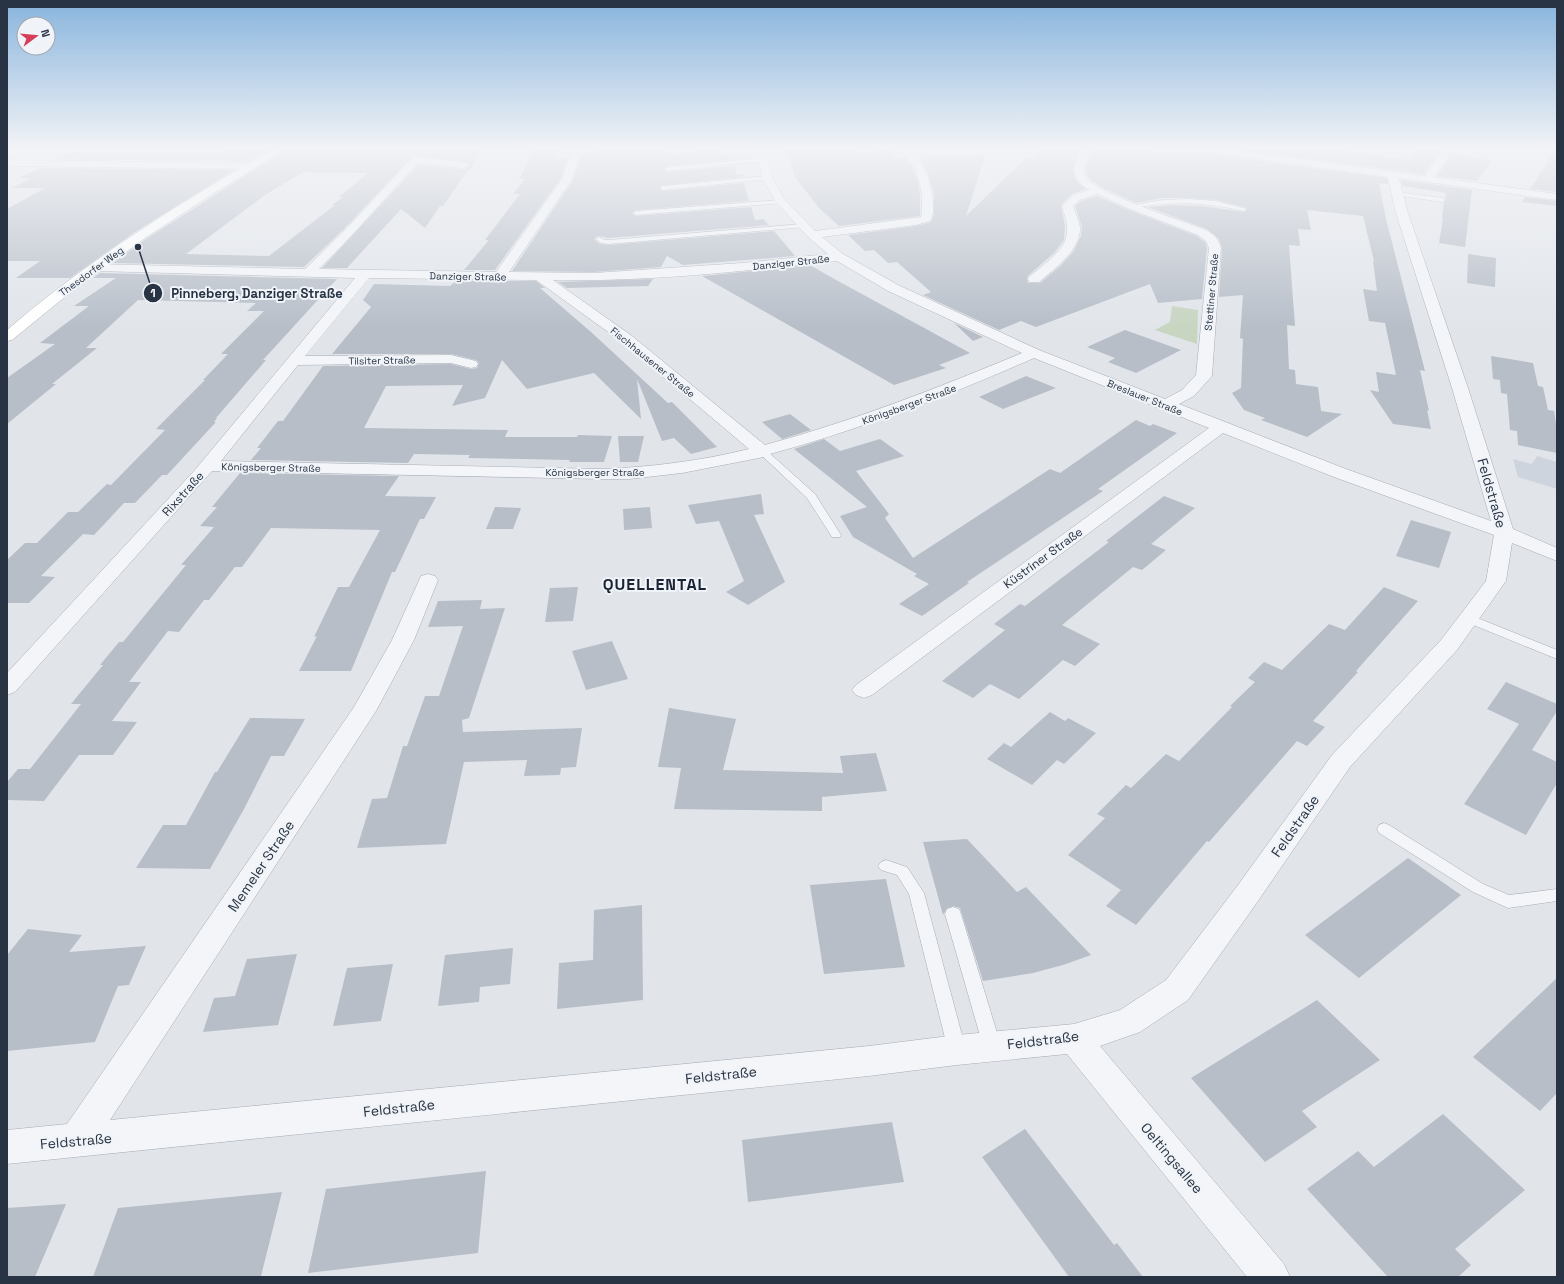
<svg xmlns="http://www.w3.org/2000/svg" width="1564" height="1284" viewBox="0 0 1564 1284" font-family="'Space Grotesk',sans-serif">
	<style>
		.built { fill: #ced4dd }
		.green { fill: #c7d5c1 }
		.building { fill: #b7bec8; fill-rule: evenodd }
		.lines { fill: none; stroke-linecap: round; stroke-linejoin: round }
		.lane-casing { stroke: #a6acb5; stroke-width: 1 }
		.street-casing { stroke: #a6acb5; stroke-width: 1 }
		.secondary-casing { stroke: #a6acb5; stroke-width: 1 }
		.lane { fill: #f4f5f8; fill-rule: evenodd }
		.street { fill: #f4f5f8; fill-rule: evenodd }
		.secondary { fill: #fff; fill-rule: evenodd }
		.labels { text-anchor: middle; stroke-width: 4; stroke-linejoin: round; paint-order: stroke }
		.far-street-label { font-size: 10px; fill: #283343; stroke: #f0f4f8 }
		.street-label { font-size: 12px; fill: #283343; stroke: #f0f4f8 }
		.near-street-label { font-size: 14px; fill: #283343; stroke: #f0f4f8 }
		.district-label { font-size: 16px; font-weight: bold; letter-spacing: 1px; fill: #1a2434; stroke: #f0f4f8 }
		.leader { fill: none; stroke: #283343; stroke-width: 1.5 }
		.callout-dot { fill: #283343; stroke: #f0f4f8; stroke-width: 1.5 }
		.mark-label { font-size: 12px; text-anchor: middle; font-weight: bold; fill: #fff }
		.callout-label { font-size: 13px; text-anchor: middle; font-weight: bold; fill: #283343; stroke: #f0f4f8; stroke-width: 4; stroke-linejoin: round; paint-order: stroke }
	</style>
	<rect width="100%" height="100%" fill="#e1e5ea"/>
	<!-- built -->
	<path class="built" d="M1537,456L1557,462V489L1518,477L1513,459L1532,464Z"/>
	<!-- green -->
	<path class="green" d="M1172,306L1198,310L1197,344L1155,330L1170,322Z"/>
	<!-- building -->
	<path class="building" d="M229,149H271L249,161L57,159L71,152L220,154Z
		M287,149H449L447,151H480L471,169L467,171L443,206H440L425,228L401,209L347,268H322L418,165L463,169L469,166V164L463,161L415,156L412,157L344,229L304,267L113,263L146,239ZM303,172L368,173L339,197H343L332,205H335L269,256L186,254L265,195Z
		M612,149H663L662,151L665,154L676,155L694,154L702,149H719V156L735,155V159L668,166L664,169L668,172L735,166L736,174H743V177L663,185L659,188L663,191L744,183L749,201L636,210L632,213L635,216L751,207L755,220L763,219L769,225L609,238L598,236L594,239L600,244L609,245L774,231L795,256L683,265L667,256L661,267L594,272L512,271L573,180L582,155Z
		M855,149L857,153L890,151L896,158H904L907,160L912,167L918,181L920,196V216L839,226L819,208L795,177L787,151Z
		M1044,149H1080L1075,161L1073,172L1077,182L1086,189L1072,194L1061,205L1065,226L1064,240L1055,252L1028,276L1027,279L1028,283H1040L1060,266L1073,252L1081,236L1082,227L1075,206L1081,201L1097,196L1129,210L1197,236L1205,242L1207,248L1202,299L1158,303L1150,284L1036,327L1021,321L999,330L923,295L931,292L897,262L888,263L874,250L865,251L848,235L916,226L931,222L934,214V193L927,171L919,157L985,156L966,216L1027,157L1035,158Z
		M1093,149H1114L1177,154V152L1230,157L1387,178L1388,184L1379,183L1386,219L1425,371L1420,370L1429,411L1427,410L1431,429L1393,424L1370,390L1379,392L1376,372L1396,375L1385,323L1369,321L1363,289L1377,291L1373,261H1374L1363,216L1307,210L1311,230L1298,229L1300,246L1289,245L1295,326L1287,325L1289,369L1295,370L1296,384L1318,387L1321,411L1342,414L1307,437L1261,420L1265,418L1244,410L1232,393L1241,388L1243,339L1240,338L1243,295L1219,297L1222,248L1219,239L1207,229L1148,207L1175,205L1202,206L1244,212L1248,208L1216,200L1189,198H1162L1137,203L1105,189L1092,181L1086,174V165Z
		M1255,149H1328L1409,160L1418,149L1440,152L1424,174L1252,151Z
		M1556,149L1557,192L1530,189Z
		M534,151H558L555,160L568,157L561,178L495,270H464L489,240H485L520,194H513L525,179H519Z
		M1452,154L1491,160H1492L1477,181L1437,176Z
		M40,168L234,170L135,232L70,278H16L40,261H7V209L45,188H12L31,178H19Z
		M1401,180L1472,190L1465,247L1439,243L1443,219H1442L1444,202L1446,200L1445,198L1446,193L1403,186Z
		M1525,197L1557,201V206L1522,202Z
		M1468,254L1496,258L1495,287L1467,283Z
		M810,265L829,276L970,353L939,365L946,368L894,385L702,276Z
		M100,273L337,279L263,360H266L216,418H217L214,422H216L167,475H162L135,503H124L94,535L83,534L41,576L55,577L29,603H7V560L25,543H37L68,512H78L107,484L111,485L165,430L156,429L205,380H203L228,354H221L264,311H247L256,303L138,300L86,348H97L52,384H56L7,424V378L55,344L40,343L89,306H74L116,278H93Z
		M653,279L648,286L567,288L558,282Z
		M456,281H536L545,288H540L591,332L668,403L672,402L717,447L691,454L674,438L662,441L637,379L641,419L594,373L527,389L502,360L485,398L452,406L463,385L386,386L364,428L508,430L505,437H577L578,435L612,436L604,462H569L570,460L468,458L470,455L414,454L408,463L251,460L261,448H257L278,421H283L323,366L451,364L471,369L477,368L479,363L476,360L451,354H332L371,307L363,300L374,284L450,286Z
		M954,323L983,337L973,341Z
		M1125,330L1181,350L1136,373L1108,362L1115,358L1087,347Z
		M1491,356L1533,363L1538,386L1543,387L1548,410L1554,411L1557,431V453L1518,445L1517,431L1510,430L1507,394L1501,393L1500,380L1493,379Z
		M1026,376L1056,388L1003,409L979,397Z
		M790,414L811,430L782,439L762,422Z
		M1136,420L1150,426L1153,424L1177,433L1098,489L1103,491L967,582L969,583L922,616L899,604L929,584L914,576L917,574L853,537L840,516L867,507L794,449L824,439L840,451L880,439L904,456L856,471L889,514L885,518L913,558L1050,469L1060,473Z
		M618,436H644L638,462H620Z
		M240,473L399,476L385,496L436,497L424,519H420L395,572H392L351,671H299L317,636L314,637L338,587H349L380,530L271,528L242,567H235L209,600H204L179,632L168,631L129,682H141L112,721L137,722L113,755H79L44,801L7,800V782L18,769H30L81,704H71L103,665H100L119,642H123L186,565H181L214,527L200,526L217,507H212Z
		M761,494L764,514L754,515L785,582L748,605L726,592L744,581L719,521L696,524L688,505Z
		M1164,496L1195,508L1151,544L1166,550L1142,570L1133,567L1062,625L1100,644L1075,666L1063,660L1019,699L990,684L973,698L942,681L1005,630L994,624L1020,604L1025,606L1109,542L1106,541Z
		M495,507L521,508L513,529H486Z
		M650,507L652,528L624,530L623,509Z
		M1411,520L1451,532L1439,568L1396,556Z
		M578,587L573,621L545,622L550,588Z
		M1384,587L1418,601L1356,671L1358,672L1313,721L1325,727L1307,746L1297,741L1209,842L1207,841L1136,925L1106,906L1121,890L1068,855L1105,818L1097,814L1126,785L1131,788L1166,754L1179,761L1232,707L1230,706L1255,682L1248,678L1264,662L1282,670L1329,624L1345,630Z
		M482,600L480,609L505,608L469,718L462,720L463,732L582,728L576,767L561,768L560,775L524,776L527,760L464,762L446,844L357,848L372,799L387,798L403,746H407L425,696H439L463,626L428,627L438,601Z
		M612,641L628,679L586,690L572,651Z
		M1506,682L1557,704V711L1532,750L1557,762V783L1526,835L1464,804L1519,724L1487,709Z
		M669,708L736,719L723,770L843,773L840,756L876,753L887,791L822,797V811L674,809L681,768L658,767Z
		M1050,712L1065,721L1068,718L1096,733L1064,764L1057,760L1032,785L987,759L1004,743L1011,747Z
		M250,718L305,719L284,756H271L244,809L210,869L136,868L163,825H186L215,772H217Z
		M967,839L1017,892L1026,887L1091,955L1063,965L1033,973L983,981L960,908L953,906L947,908L943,915L923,842Z
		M1408,858L1461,895L1359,978L1305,935Z
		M886,879L905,967L824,974L810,885Z
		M642,905L643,1000L557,1009L559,963L593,960L594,910Z
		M28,929L82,935L69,952L146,946L129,985L118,986L95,1042L7,1051V955Z
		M513,948L510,984L480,987L479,1002L438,1006L445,955Z
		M297,954L278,1025L203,1032L214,998L235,996L247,959Z
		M393,964L381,1021L333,1026L347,968Z
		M1557,978V1093L1540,1111L1473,1057Z
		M1317,1000L1380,1060L1302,1111L1317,1127L1265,1162L1191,1078Z
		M1443,1114L1525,1190L1455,1249L1471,1265L1458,1277H1388L1307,1189L1358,1151L1374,1167Z
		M892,1122L904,1182L748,1202L742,1140Z
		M1025,1129L1114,1245L1117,1243L1143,1277H1069L982,1157Z
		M486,1171L478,1253L308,1273L326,1189Z
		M282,1192L261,1276L93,1277L118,1208Z
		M66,1204L35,1277H7V1208Z"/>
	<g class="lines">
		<!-- lane casing -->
		<g class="lane-casing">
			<path id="lane" d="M763,158L766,160L765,161L668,171L665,169L668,167Z
				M767,176L769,177V179L663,190L660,188L663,186Z
				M1397,192L1442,198L1445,200L1442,202L1395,195L1394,194Z
				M1189,199L1216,201L1247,209L1244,211C1206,202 1171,201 1133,208L1130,206L1162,200Z
				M781,200L784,202L783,203L636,215L633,213L636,211Z
				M803,224L805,225V227L609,244L601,243L596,239L599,237L605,240H609Z
				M763,449L766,450L815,494L841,535L840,537H832L807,498L760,454L758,452L760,450Z
				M1470,615L1557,650V659L1466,622L1464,619L1466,616Z
				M1384,823L1389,825L1483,884L1509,895L1557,889V901L1508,908L1473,892L1379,833L1377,829L1379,825Z
				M886,860L907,867L924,893L966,1050L963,1056L957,1058L951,1056L948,1050L909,894L897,875L881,870L878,866L881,862Z
				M953,907L959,909L961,914L1001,1046L998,1052L992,1054L986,1052L983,1046L945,914L947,909Z"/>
		</g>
		<!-- street casing -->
		<g class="street-casing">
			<path id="street" d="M572,149H582L572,179L509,272L594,273L742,263L828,254L808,237L776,202L762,178L757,149H767L772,178L785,200L815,231L921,217C924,200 921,175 910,161C906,156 899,154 895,149C899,149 904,148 908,150C926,157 940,206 930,221L916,225L822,237L843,254L898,285L1039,350L1165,399L1182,390L1196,375L1209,248L1206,241L1198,235L1130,209L1097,194L1080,200L1073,206C1075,213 1079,220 1080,227C1082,249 1053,270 1039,282H1029L1028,279C1031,274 1037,271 1041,267C1066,246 1073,238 1062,206L1073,195L1089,190C1070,178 1072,167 1082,149H1092C1088,156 1082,167 1085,175C1092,193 1185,221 1206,230C1214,234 1219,240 1221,248L1212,376L1194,396L1179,404L1346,469L1491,521L1452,388L1395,210L1388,177L1206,152L1201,149H1227L1425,176L1444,149H1454L1434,177L1557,194V200L1399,178L1407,210L1468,388L1513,529L1557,548V561L1512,543L1506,581L1503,585L1457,650L1350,767L1258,901L1188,1000L1140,1032L1100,1046L1284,1264L1290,1277H1247L1067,1054L957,1065L869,1076L7,1164V1130L67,1124L354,707L392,640L421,576L428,574L435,576L438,580L414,640L376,711L110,1120L869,1046L957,1035L1074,1024L1120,1010L1166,980L1238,885L1332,755L1441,640L1486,581L1494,535L1334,477L1223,433L872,695L864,698L856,695L852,690L856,685L1209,428L1034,358C948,396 861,429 770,454L769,456L682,473L629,479H602L212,471L15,692L7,695V673L194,471L355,278L96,271L92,270L90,267L92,264L305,269L345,230L412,158L415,157L463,162L468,165L463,168L417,163L353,234L319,269L496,272L562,179ZM837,261L888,291L1022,353C938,388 853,421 765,445L632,336L553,280C648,282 743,271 837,261ZM369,278L536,280L622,342L749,449C700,461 652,467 602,469L221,461L298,365L451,363L471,368L476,367L478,364L476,361L451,355L305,356Z
				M665,149H701C696,154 668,156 663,151Z
				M7,160L250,163L255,166L250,169L7,166Z"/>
		</g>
		<!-- secondary casing -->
		<g class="secondary-casing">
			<path id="secondary" d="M274,149H286L214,193L145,238L66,296L12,340L7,341V330C88,260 181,202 274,149Z"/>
		</g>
		<!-- lane -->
		<use href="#lane" class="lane"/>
		<!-- street -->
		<use href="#street" class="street"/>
		<!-- secondary -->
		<use href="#secondary" class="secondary"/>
	</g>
	<!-- sky -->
	<linearGradient id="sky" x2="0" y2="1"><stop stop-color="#88b4dd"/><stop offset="0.45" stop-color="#f2f3f6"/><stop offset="1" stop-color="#f2f3f6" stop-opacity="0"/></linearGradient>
	<rect width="1564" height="329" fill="url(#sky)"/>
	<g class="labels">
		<!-- far-street labels -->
		<g class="far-street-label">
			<text transform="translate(791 262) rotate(-6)" y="4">Danziger Straße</text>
			<text transform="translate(91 271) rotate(-36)" y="4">Thesdorfer Weg</text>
			<text transform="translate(468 276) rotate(1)" y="4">Danziger Straße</text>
			<text transform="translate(1211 292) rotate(-85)" y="4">Stettiner Straße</text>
			<text transform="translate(382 360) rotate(-1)" y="4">Tilsiter Straße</text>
			<text transform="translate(653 362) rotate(39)" y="4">Fischhausener Straße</text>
			<text transform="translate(1145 397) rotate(22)" y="4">Breslauer Straße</text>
			<text transform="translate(909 404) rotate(-20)" y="4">Königsberger Straße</text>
			<text transform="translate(271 467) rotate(1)" y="4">Königsberger Straße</text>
			<text x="595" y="476">Königsberger Straße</text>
		</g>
		<!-- street labels -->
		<g class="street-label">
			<text transform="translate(183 494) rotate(-48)" y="4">Rixstraße</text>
			<text transform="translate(1043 558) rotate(-36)" y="4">Küstriner Straße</text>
		</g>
		<!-- near-street labels -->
		<g class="near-street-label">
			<text transform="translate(1492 493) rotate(74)" y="5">Feldstraße</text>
			<text transform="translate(1295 826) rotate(-55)" y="5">Feldstraße</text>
			<text transform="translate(261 866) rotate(-56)" y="5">Memeler Straße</text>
			<text transform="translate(1043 1040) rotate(-7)" y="5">Feldstraße</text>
			<text transform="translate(721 1075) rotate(-6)" y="5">Feldstraße</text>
			<text transform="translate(399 1108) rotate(-6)" y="5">Feldstraße</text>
			<text transform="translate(76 1141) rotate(-5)" y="5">Feldstraße</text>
			<text transform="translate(1172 1158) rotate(50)" y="5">Oeltingsallee</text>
		</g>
		<!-- district labels -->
		<g class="district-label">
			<text x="655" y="590">QUELLENTAL</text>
		</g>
	</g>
	<!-- callouts -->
	<path class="leader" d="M138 247L153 293"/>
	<g class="callout-dot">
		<circle cx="138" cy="247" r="4"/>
		<circle cx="153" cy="293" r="10"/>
	</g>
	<g class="mark-label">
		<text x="153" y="297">1</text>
	</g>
	<g class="callout-label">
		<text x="257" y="298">Pinneberg, Danziger Straße</text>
	</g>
	<!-- border -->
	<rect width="1564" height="1284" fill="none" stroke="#283343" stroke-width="16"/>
	<!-- north arrow -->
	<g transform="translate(36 36) rotate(74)"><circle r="19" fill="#f0f4f8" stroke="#a0a7b0"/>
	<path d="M0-3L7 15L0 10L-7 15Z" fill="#d73e5a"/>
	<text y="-6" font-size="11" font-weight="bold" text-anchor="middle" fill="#283343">N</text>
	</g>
</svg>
